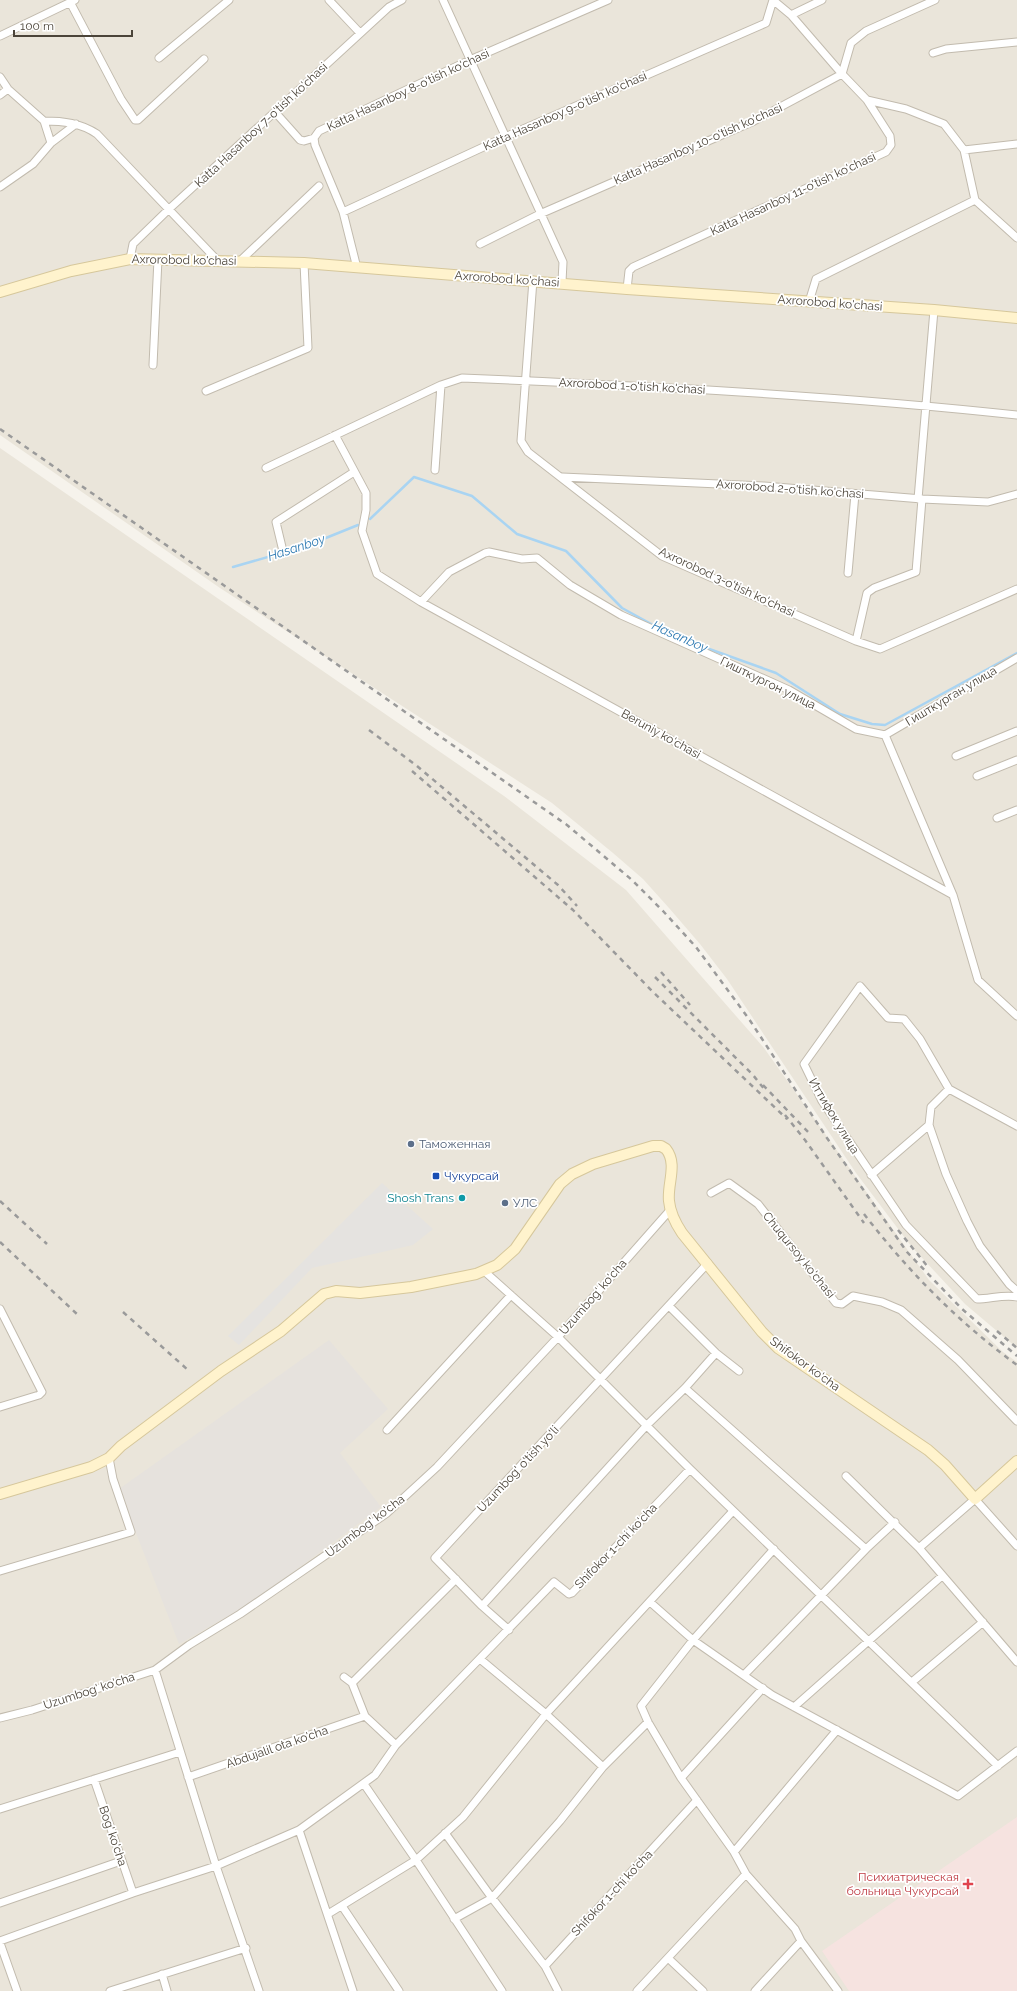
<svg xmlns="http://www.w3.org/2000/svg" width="1017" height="1991" viewBox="0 0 1017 1991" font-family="Raleway,sans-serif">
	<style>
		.residential { fill: #eae5da }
		.industrial { fill: #e6e2dd }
		.medical { fill: #f6e3e0 }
		.parking { fill: #e5e3e0 }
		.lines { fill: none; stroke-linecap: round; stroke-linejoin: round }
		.stream { stroke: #a9d4f2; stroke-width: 2.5 }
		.street-casing { stroke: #c2bbae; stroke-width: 9 }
		.secondary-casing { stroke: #d6c79b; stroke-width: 12 }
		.street { stroke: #fff; stroke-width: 7 }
		.secondary { stroke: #fff3cd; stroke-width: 10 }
		.rail { stroke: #9a9a9a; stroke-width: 2.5; stroke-dasharray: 5 5; stroke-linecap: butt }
		.service-dot { fill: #5c6f8a; stroke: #fff; stroke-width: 1.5 }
		.transit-dot { fill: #1a4fb4; stroke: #fff; stroke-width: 1.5 }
		.culture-dot { fill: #0f9aa8; stroke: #fff; stroke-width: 1.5 }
		.health-dot { fill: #e0444e; stroke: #fff; stroke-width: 1.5 }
		.labels { text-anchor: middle; stroke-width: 3.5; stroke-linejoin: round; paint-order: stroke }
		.street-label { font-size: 12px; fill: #4b4439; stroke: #fff }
		.service-label { font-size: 12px; fill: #4e5e75; stroke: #fff; text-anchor: start }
		.transit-label { font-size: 12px; fill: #164399; stroke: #fff; text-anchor: start }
		.culture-label { font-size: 12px; fill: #0d838f; stroke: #fff; text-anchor: end }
		.health-label { font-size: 12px; fill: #be3a42; stroke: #fff; text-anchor: end }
		.water-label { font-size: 13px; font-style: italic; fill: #2e7ab2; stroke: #fff }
	</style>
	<rect width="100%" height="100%" fill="#f6f3ec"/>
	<!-- residential -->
	<path class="residential" d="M0,0H1017V1348L965,1304L911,1246L856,1173L727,979L700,944L669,908L643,879L613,853L552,803L220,588L0,435Z
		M0,448L504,796L626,890L764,1048L929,1280L1003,1352L1017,1362V1991H0Z"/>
	<!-- industrial -->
	<path class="industrial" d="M329,1340L388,1409L340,1453L381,1507L251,1603L179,1644L119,1489Z"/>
	<!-- medical -->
	<path class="medical" d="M1017,1817V1991H849L822,1951Z"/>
	<!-- parking -->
	<path class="parking" d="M382,1183L433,1229L413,1245L312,1268L239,1345L228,1336Z"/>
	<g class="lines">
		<!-- stream -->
		<path class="stream" d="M370,519L414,477L472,496L517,534L566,551L622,608L664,631
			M233,567L306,546L358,525
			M687,641L776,673L840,714L872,724L885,725L1017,653"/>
		<!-- street casing -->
		<g class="street-casing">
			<path id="street" d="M329,0L360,33
				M443,0L563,262L562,282
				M70,2L121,99L135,120H138L204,59
				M791,15L822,0
				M0,36L75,0
				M933,53L946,49L1017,42
				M159,58L229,0
				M0,77L8,89L44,121C63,121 81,123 97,134L218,261
				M0,95L8,89
				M867,100L906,109L944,124L964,150L975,200L1017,238
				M275,112L300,140L304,141L314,138
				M44,121L51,143
				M964,150L1017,144
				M0,187L33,164L51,143L76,124
				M343,212L505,137L766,23L773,0
				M480,244L540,214L754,121L842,74L851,43L866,31L935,0
				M130,259L133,244L168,210L389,7L402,0
				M240,261L319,186
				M357,268L343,212L315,145L314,138L319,131L470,60L608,0
				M533,280L521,441L528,452L662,556L856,641L880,649L1017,589
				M627,289L629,271L633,267L886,152L891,145L890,136L867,100L842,74L791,15L773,0
				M809,302L816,279L975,200
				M153,365L158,259
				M206,391L308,348L304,263
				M335,435L366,493V510L362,531L377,574L421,602L953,895L978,980L1017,1016
				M266,468L441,385L462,378C647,386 833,395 1017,415
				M435,470L441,385
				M562,477L764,486L922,499L988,502L1017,494
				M918,499L934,310
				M282,547L276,522L354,472
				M848,573L855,494
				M421,602L449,572L485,553L489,552L522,559L537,558L570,585L621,615L789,690L856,729L885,735
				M856,641L867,593L874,588L916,572L922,499
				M885,735L953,895
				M885,735L1017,658
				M956,756L1017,731
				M977,776L1017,760
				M997,818L1017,810
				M949,1089L931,1107L929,1125L946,1174L967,1221L980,1246L1009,1284L1017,1291
				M1017,1126L949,1089L920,1039L904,1019L888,1018L860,986L804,1064L822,1101L906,1225L977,1299C990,1299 1005,1294 1017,1297
				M871,1175L929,1125
				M711,1193L729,1183L758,1204L836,1303L842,1304L853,1296L882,1302L901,1310L958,1360L1017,1421
				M484,1271L558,1337L690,1469L998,1766
				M669,1306L716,1353L739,1371
				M0,1309L42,1392L39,1395L0,1407
				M685,1388L866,1549L895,1522
				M387,1430L511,1295
				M846,1476L919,1548L1017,1662
				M919,1548L975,1499L1017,1546
				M774,1549L693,1640L641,1706L648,1722L681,1778L734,1852L746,1874L795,1929L801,1941L838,1991
				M0,1571L131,1532L113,1479L109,1458
				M650,1602L693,1640L772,1695L958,1796L1017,1751
				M482,1606L647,1425L685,1388L716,1353
				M509,1630L482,1606L435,1558L708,1263
				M480,1659L546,1714L603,1767
				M155,1670L216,1866L259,1991
				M744,1675L866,1549
				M344,1677L352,1683L365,1716L396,1745
				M912,1682L983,1622
				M352,1683L456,1579
				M794,1707L942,1576
				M0,1718L32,1710L155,1670L189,1645L240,1614L387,1513L437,1467L558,1337L671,1209
				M188,1777L365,1716
				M681,1778L763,1688
				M94,1779L133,1893
				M364,1784L416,1860L502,1991
				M0,1809L180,1752
				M299,1830L353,1991
				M445,1833L492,1898L545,1966
				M734,1852L837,1730
				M0,1903L121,1861
				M342,1906L399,1991
				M328,1914L416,1860L463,1817L546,1714L733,1511
				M454,1919L492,1898L560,1821L603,1767L648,1722
				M0,1941L133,1893L216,1866L299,1830L375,1775L396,1745L554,1582L569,1594L572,1593L690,1469
				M0,1943L17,1991
				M668,1958L703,1991
				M162,1974L167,1991
				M110,1991L246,1948
				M558,1991L545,1966L697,1800
				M637,1991L746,1874
				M755,1991L801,1941"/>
		</g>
		<!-- secondary casing -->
		<g class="secondary-casing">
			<path id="secondary" d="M0,292L71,271L130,259L304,263L627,289L934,310L1017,318
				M0,1494L91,1467L109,1458L121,1446L221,1371L281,1331L324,1294L336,1291L360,1293L411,1287L476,1274L497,1265L515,1249L560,1184L572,1174L593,1164L653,1146H661L666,1149C678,1164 667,1184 669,1201C670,1212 676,1224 682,1233L762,1332L778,1348L928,1450L945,1465L975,1499L1017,1461"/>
		</g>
		<!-- street -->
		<use href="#street" class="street"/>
		<!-- secondary -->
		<use href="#secondary" class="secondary"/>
		<!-- rail -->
		<path class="rail" d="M0,429L567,825L632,880L663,911L696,947L749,1019L827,1138L907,1252L962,1309L1017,1356
			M369,730L417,766L558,885L577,906
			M412,771L573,910L652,991L787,1119
			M661,972L690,1005
			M655,977L753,1075L765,1090
			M763,1085L811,1135
			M785,1115L805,1140L864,1223
			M0,1201L47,1244
			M864,1214C908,1271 958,1322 1017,1365
			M898,1230L928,1267
			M0,1242L78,1315
			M123,1312L188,1370
			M997,1331L1017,1348"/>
	</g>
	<!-- markers -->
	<g class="service-dot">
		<circle cx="411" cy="1144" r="4"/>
		<circle cx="505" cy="1203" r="4"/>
	</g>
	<rect class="transit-dot" x="432" y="1172" width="8" height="8" rx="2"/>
	<circle class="culture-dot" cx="462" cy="1198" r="4"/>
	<path class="health-dot" d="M966 1878h4v4h4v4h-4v4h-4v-4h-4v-4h4z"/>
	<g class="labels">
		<!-- street labels -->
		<g class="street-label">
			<text transform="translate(408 90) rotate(-25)" y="4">Katta Hasanboy 8-o'tish ko'chasi</text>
			<text transform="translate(565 111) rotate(-24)" y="4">Katta Hasanboy 9-o'tish ko'chasi</text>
			<text transform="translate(261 125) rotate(-43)" y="4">Katta Hasanboy 7-o'tish ko'chasi</text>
			<text transform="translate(698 144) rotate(-24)" y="4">Katta Hasanboy 10-o'tish ko'chasi</text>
			<text transform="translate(793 194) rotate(-25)" y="4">Katta Hasanboy 11-o'tish ko'chasi</text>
			<text transform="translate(184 260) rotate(1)" y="4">Axrorobod ko'chasi</text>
			<text transform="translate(507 279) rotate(4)" y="4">Axrorobod ko'chasi</text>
			<text transform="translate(830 303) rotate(4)" y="4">Axrorobod ko'chasi</text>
			<text transform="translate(632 386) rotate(3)" y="4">Axrorobod 1-o'tish ko'chasi</text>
			<text transform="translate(790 489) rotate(4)" y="4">Axrorobod 2-o'tish ko'chasi</text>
			<text transform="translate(727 582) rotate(25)" y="4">Axrorobod 3-o'tish ko'chasi</text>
			<text transform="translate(768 683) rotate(26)" y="4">Гишткургон улица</text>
			<text transform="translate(951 696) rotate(-31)" y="4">Гишткурган улица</text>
			<text transform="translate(661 734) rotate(29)" y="4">Beruniy ko'chasi</text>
			<text transform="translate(834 1116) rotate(59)" y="4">Иттифок улица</text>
			<text transform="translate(799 1255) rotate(51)" y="4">Chuqursoy ko'chasi</text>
			<text transform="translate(593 1297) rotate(-49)" y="4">Uzumbog' ko'cha</text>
			<text transform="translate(805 1364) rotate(36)" y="4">Shifokor ko'cha</text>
			<text transform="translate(518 1469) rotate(-47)" y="4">Uzumbog' o'tish yo'li</text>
			<text transform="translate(365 1526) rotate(-37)" y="4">Uzumbog' ko'cha</text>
			<text transform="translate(616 1546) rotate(-46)" y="4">Shifokor 1-chi ko'cha</text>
			<text transform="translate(89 1691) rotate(-18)" y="4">Uzumbog' ko'cha</text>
			<text transform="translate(277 1747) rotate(-19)" y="4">Abdujalil ota ko'cha</text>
			<text transform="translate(113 1836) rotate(71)" y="4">Bog' ko'cha</text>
			<text transform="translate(612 1893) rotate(-47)" y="4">Shifokor 1-chi ko'cha</text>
		</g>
		<!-- service labels -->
		<g class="service-label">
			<text x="419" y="1148">Таможенная</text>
			<text x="513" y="1207">УЛС</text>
		</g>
		<!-- transit labels -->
		<g class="transit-label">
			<text x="444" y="1180">Чуқурсай</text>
		</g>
		<!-- culture labels -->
		<g class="culture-label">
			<text x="454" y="1202">Shosh Trans</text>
		</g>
		<!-- health labels -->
		<g class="health-label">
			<text x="959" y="1881">Психиатрическая<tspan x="959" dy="14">больница Чукурсай</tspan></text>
		</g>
		<!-- water labels -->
		<g class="water-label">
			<text transform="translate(296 547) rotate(-18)" y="5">Hasanboy</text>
			<text transform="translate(680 636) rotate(24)" y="5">Hasanboy</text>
		</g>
	</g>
	<!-- scale -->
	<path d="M14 30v6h118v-6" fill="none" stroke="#4b4439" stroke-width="2"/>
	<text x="20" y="30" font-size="12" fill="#4b4439" stroke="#ffffff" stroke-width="3" paint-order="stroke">100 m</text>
</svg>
